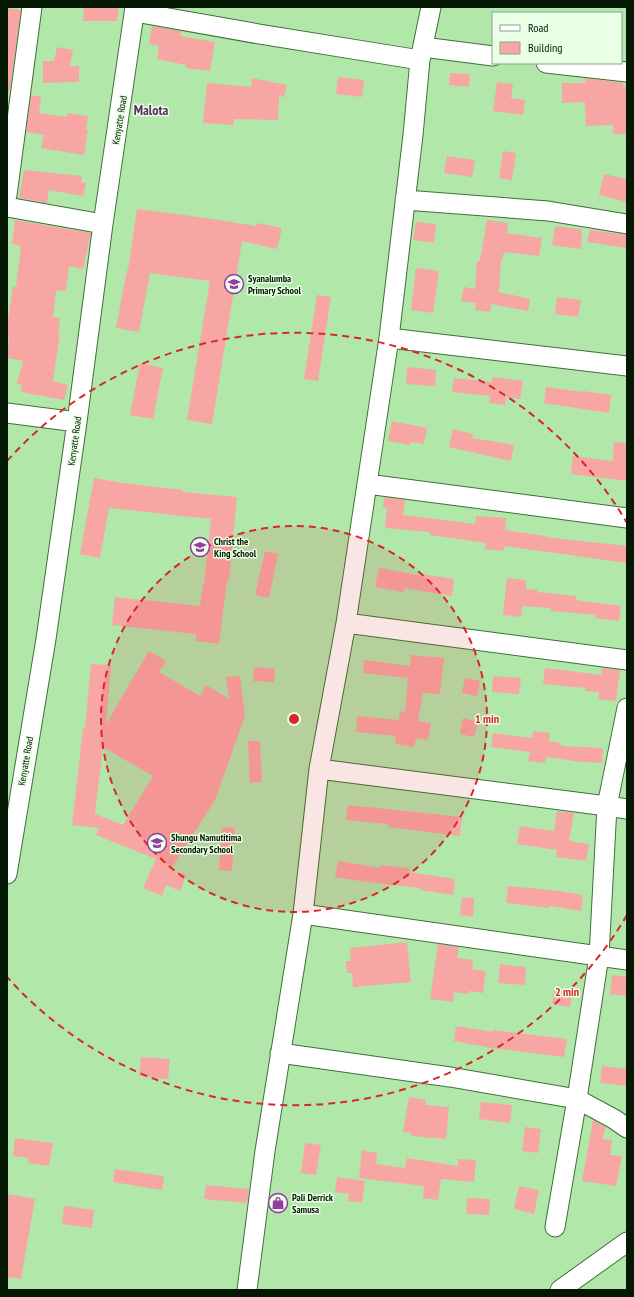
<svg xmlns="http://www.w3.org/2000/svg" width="634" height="1297" viewBox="0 0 634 1297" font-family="'PT Sans Narrow',sans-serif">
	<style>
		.building { fill: #f7a6a3; fill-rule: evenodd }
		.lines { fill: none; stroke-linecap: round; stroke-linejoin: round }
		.minor-casing { stroke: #3e7039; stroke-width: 21 }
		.minor { stroke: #fff; stroke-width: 19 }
		.ring { fill: none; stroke: #d62828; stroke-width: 2; stroke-dasharray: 7 5 }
		.labels { text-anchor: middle; stroke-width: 3; stroke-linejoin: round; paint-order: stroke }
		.street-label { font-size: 10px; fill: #051803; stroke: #e9ffe6 }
		.poi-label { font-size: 10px; font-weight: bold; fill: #051803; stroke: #e9ffe6; text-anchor: start }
		.district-label { font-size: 14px; font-weight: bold; fill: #582c60; stroke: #e9ffe6 }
		.centre { fill: #d62828; stroke: #e9ffe6; stroke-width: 2 }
		.ring-label { font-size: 12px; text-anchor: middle; font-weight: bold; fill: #d62828; stroke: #e9ffe6; stroke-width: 3; stroke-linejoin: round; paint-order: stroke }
	</style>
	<rect width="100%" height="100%" fill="#b1e8aa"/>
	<!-- building -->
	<path class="building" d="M84,7H119L117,21H83Z
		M7,8L21,10L10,91H7Z
		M152,26L181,31L180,36L215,42L210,71L186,68V65L157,59L159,46L149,44Z
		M57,47L73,50L70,66H79V82L43,83V61H54Z
		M450,73L470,74L469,87L449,85Z
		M338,77L364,80L362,97L336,94Z
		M252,78L287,85L284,97L279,96L278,120L234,119V125L203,123L207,83L251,87Z
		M585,78L623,83V87H627V134H613V125L586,126L585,102L562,103V83H585Z
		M497,82L513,84L511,98L525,100L523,115L493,111Z
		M31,95L41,97L39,113L67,117V113L88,116L86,130H88L84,155L41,148L44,135L26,132Z
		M503,151L516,153L512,180L499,178Z
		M447,156L475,160L472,177L444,173Z
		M24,170L82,176L81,182L86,183L83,196L49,190L47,203L19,198Z
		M604,174L627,179V202L599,195Z
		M137,209L199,217L256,226L257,223L282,228L277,249L242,241L212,424L187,420L210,281L150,273L139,332L116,328L127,270H128Z
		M15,220L91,233L83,269L69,266L66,291L56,290L53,317L60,318L58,334H60L53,381L68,385L64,400L21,392L22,385L17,384L23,361L7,358L9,336H7V327L13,287H16L21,246L12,244Z
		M487,220L508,223L507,233L542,238L539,256L504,252L502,260H501L499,292L530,299L528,311L491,304L490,312L475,310L476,303L461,301L464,287L475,289L477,261H480Z
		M416,222L436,224L434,243L413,240Z
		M555,226L581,229L582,239L581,249L552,245Z
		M590,230L627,235V248L587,242Z
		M416,268L439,271L433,313L411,310Z
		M317,295L331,297L318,381L304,379Z
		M557,297L581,300L578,317L555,314Z
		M140,363L163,368L153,419L130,415Z
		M407,367L436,370L435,386L406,384Z
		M492,377L523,381L520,399L506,397L505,405L489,403L490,396L452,392L454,378L492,382Z
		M546,387L582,392L583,391L611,395L609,413L544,403Z
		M392,421L427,428L424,444L411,442L410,445L388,441Z
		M453,429L473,434L472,438L514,445L511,461L449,447Z
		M614,442L627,443V481L571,474L573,456L613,461Z
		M94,478L123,483L183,490L182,492L237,497L229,580H227L219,644L196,641V634L112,625L115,597L200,606L203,584H204L211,519L109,508L100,558L80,554Z
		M384,497L405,500L403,515L475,524L476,516L506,518L505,530L545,536V537L627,546V563L504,546V551L485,549L486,543L430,535V532L385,528L387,508L383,507Z
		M265,551L278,554L269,598L255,595Z
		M379,568L423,576V574L454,579L452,596L404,588L403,592L375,587Z
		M507,578L526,580V589L538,590L537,592L576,596V600L621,606L619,621L595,618V615L551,611V608L522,606L521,617L503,615Z
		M149,651L166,661L159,672L200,696L206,685L229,699L226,677L240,676L245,716L215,800L171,869L186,875L180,891L166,885L162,896L143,888L156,859L96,835L99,828L72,825L83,728H85L91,664L111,665L106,724ZM103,747L153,776L123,825L95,814Z
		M411,655L444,658L440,694L423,693L418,721L431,723L428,740L416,738L414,747L395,744L396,736L356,732L357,716L399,720L400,711L405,712L408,678L363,673L364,660L410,666Z
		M254,667L275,669L274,682L253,681Z
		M545,668L601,675L602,668L620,670L616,701L598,699L599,692L585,691L586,688L543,684Z
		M493,676L521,678L519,694L492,692Z
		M465,678L480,681L477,696L462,693Z
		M463,718L478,722L474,737L460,734Z
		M533,731L550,733L549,741L561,743V746L603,748L602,763L582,762L546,757L545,763L528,761L530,752L491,747L493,733L532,738Z
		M248,741H260L262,782L250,783Z
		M348,805L462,817L460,836L388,827V824L346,820Z
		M557,811L574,813L569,841L589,844L586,861L556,857L557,850L517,844L520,826L554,831Z
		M222,827L235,828L232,871L219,870Z
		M338,861L380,868V865L409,868V872L455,879L453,895L420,890V888L367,882L335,877Z
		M508,886L552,890L583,895L581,911L550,906L549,908L506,903Z
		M462,897L474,898L473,917L460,915Z
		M407,942L411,982L353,987L352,973H347L346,961H351L350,948Z
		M438,944L459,947L457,958L473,960L472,969L486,971L483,993L469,991L468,994L454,992L453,1002L430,999Z
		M500,964L526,967L525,985L498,983Z
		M612,975L627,977V996L610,994Z
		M555,989L573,992L570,1007L552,1004Z
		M456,1026L493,1032V1030L567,1039L564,1057L491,1048L454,1041Z
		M141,1057L170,1059L168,1079L139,1076Z
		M602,1066L627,1069V1086L600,1083Z
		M409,1097L426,1100L425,1105L449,1107L446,1139L411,1136L412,1133L403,1132Z
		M481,1102L512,1105L510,1123L479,1119Z
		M593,1120L606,1127L602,1139L612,1140L610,1155L622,1156L616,1186L582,1181Z
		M525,1127L541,1129L538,1153L522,1151Z
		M15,1138L53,1143L49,1166L28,1163L29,1158L13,1156Z
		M305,1143L321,1145L316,1175L301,1173Z
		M362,1150L377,1153L376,1164L405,1168L407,1158L458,1166V1159L476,1160L474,1182L441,1179L438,1200L423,1198L424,1186L359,1178Z
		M115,1169L164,1176L162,1190L113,1182Z
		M337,1177L365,1181L362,1203L348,1201L349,1194L335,1192Z
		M206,1185L249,1189L247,1203L204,1199Z
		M519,1186L539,1190L534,1214L514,1209Z
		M7,1194L35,1199L21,1279L7,1277Z
		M467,1198L490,1199L489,1215L466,1214Z
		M64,1206L94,1210L92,1228L62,1224Z"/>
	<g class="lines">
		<!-- minor casing -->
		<g class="minor-casing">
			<path id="minor" d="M135,12L259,34L420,60
				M423,47L493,56
				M546,63L627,72
				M7,195L32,7
				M405,200L548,211L627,224
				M7,207L103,224
				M389,338L627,366
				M7,413L77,422
				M367,484L627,518
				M346,623L627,660
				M319,769L607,806L627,708
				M7,874L46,639L77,422L103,224L135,7
				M303,914L627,960
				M280,1053L450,1077L577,1099L614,1119L627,1128
				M555,1227L577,1099L599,956L607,806L627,809
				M247,1290L265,1151L303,914L319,769L346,623L389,338L413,135L420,60L431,7
				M560,1290L627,1242"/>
		</g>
		<!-- minor -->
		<use href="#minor" class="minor"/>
	</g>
	<!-- distance rings -->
	<circle cx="294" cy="719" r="193" fill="#d62828" fill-opacity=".12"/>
	<g class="ring">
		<circle cx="294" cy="719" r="193"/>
		<path d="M627 915A386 386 0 0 1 7 977M7 461A386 386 0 0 1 627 523"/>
	</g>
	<!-- icons -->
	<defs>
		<g id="school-ring" transform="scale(1)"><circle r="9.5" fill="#e9ffe6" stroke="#963aa5" stroke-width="1.5"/><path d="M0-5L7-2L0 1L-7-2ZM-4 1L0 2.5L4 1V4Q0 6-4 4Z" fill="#963aa5"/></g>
		<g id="shop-ring" transform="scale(1)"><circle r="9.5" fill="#e9ffe6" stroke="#963aa5" stroke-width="1.5"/><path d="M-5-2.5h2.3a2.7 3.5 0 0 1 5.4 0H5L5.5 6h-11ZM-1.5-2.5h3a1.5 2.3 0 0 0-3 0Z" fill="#963aa5"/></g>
	</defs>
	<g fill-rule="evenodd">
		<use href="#school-ring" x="234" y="284"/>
		<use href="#school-ring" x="200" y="547"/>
		<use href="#school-ring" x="157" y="843"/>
		<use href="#shop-ring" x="278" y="1203"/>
	</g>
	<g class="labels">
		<!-- street labels -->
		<g class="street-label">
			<text transform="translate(119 120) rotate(-81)" y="4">Kenyatte Road</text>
			<text transform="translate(74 441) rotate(-82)" y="4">Kenyatte Road</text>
			<text transform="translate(25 761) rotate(-80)" y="4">Kenyatte Road</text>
		</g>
		<!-- poi labels -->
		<g class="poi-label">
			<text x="248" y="282">Syanalumba<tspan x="248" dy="12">Primary School</tspan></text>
			<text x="214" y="545">Christ the<tspan x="214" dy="12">King School</tspan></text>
			<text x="171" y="841">Shungu Namutitima<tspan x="171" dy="12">Secondary School</tspan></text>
			<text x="292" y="1201">Pali Derrick<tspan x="292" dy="12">Samusa</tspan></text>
		</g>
		<!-- district labels -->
		<g class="district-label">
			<text x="151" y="115">Malota</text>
		</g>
	</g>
	<circle cx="294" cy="719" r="6" class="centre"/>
	<g class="ring-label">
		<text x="487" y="723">1 min</text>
		<text x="567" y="996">2 min</text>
	</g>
	<!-- border -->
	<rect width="634" height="1297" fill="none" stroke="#051803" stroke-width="16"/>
	<!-- legend -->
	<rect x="492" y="12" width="130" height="52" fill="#e9ffe6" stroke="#8ea38b"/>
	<rect x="500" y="25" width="20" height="6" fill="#ffffff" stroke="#8ea38b"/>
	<text x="528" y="32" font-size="12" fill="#051803">Road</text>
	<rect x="500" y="42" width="20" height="12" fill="#f7a6a3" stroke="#8ea38b"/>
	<text x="528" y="52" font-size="12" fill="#051803">Building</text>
</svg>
